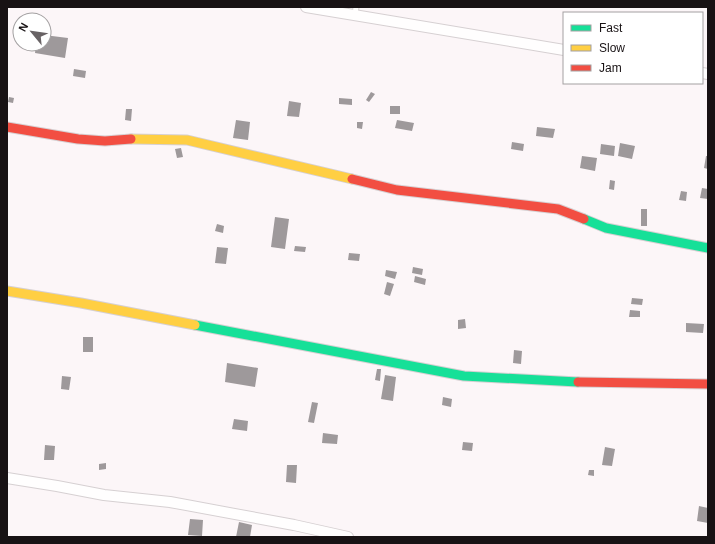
<svg xmlns="http://www.w3.org/2000/svg" width="715" height="544" viewBox="0 0 715 544" font-family="Helvetica,sans-serif">
	<style>
		.building { fill: #9e999b }
		.lines { fill: none; stroke-linecap: round; stroke-linejoin: round }
		.lane-casing { stroke: #d6d0d2; stroke-width: 7 }
		.street-casing { stroke: #d6d0d2; stroke-width: 12 }
		.fast-casing { stroke: #d6d0d2; stroke-width: 11 }
		.slow-casing { stroke: #d6d0d2; stroke-width: 11 }
		.jam-casing { stroke: #d6d0d2; stroke-width: 11 }
		.lane { stroke: #fffefe; stroke-width: 5 }
		.street { stroke: #fffefe; stroke-width: 10 }
		.fast { stroke: #16e098; stroke-width: 9 }
		.slow { stroke: #ffcf43; stroke-width: 9 }
		.jam { stroke: #f24e42; stroke-width: 9 }
	</style>
	<rect width="100%" height="100%" fill="#fcf6f8"/>
	<!-- building -->
	<path class="building" d="M44,35L68,38L65,58L35,53L36,44H44Z
		M74,69L86,71L85,78L73,76Z
		M371,92L375,94L369,102L366,100Z
		M9,97L14,98L13,103L8,102Z
		M339,98L352,99V105L339,104Z
		M289,101L301,103L299,117L287,116Z
		M390,106H400V114H390Z
		M126,109H132L131,121L125,120Z
		M236,120L250,122L248,140L233,138Z
		M397,120L414,123L412,131L395,128Z
		M357,122H363L362,129L357,128Z
		M537,127L555,129L553,138L536,136Z
		M512,142L524,144L523,151L511,149Z
		M620,143L635,146L632,159L618,156Z
		M601,144L615,146L614,156L600,154Z
		M181,148L183,157L177,158L175,149Z
		M582,156L597,158L595,171L580,168Z
		M706,156H708V169L704,168Z
		M610,180L615,181L614,190L609,189Z
		M702,188L708,189V199L700,198Z
		M681,191L687,192L686,201L679,200Z
		M641,209H647V226H641Z
		M275,217L289,219L285,249L271,247Z
		M217,224L224,226L223,233L215,231Z
		M295,246L306,247L305,252L294,251Z
		M217,247L228,248L226,264L215,263Z
		M349,253L360,254L359,261L348,260Z
		M413,267L423,269L422,275L412,273Z
		M386,270L397,272L395,279L385,276Z
		M415,276L426,279L425,285L414,282Z
		M387,282L394,284L390,296L384,294Z
		M632,298L643,299L642,305L631,304Z
		M630,310L640,311V317H629Z
		M465,319L466,328L458,329V320Z
		M686,323L704,324L703,333L686,332Z
		M83,337H93V352H83Z
		M514,350L522,351L521,364L513,363Z
		M227,363L258,368L255,387L225,382Z
		M377,369H381L380,381L375,380Z
		M385,375L396,377L393,401L381,399Z
		M62,376L71,377L69,390L61,389Z
		M443,397L452,399L451,407L442,405Z
		M312,402L318,403L314,423L308,422Z
		M234,419L248,421L247,431L232,429Z
		M323,433L338,435L337,444L322,443Z
		M463,442L473,443L472,451L462,450Z
		M45,445L55,446L54,460H44Z
		M605,447L615,449L612,466L602,465Z
		M106,463V469L99,470V464Z
		M287,465H297L296,483L286,482Z
		M589,470H594V476L588,475Z
		M699,506L708,508V523L697,521Z
		M190,519L203,520L202,536L188,535Z
		M239,522L252,525L250,537H236Z"/>
	<g class="lines">
		<!-- lane casing -->
		<g class="lane-casing">
			<path id="lane" d="M355,16L356,7"/>
		</g>
		<!-- street casing -->
		<g class="street-casing">
			<path id="street" d="M306,7L564,50
				M702,73L708,74
				M7,478L57,486L104,495L170,502L294,525L348,537"/>
		</g>
		<!-- fast casing -->
		<g class="fast-casing">
			<path id="fast" d="M584,219L606,228L708,248
				M195,325L464,376L578,382"/>
		</g>
		<!-- slow casing -->
		<g class="slow-casing">
			<path id="slow" d="M131,139L187,140L352,179
				M7,291L81,303L195,325"/>
		</g>
		<!-- jam casing -->
		<g class="jam-casing">
			<path id="jam" d="M7,127L78,139L105,141L131,139
				M352,179L397,190L558,209L584,219
				M578,382L708,384"/>
		</g>
		<!-- lane -->
		<use href="#lane" class="lane"/>
		<!-- street -->
		<use href="#street" class="street"/>
		<!-- fast -->
		<use href="#fast" class="fast"/>
		<!-- slow -->
		<use href="#slow" class="slow"/>
		<!-- jam -->
		<use href="#jam" class="jam"/>
	</g>
	<!-- border -->
	<rect width="715" height="544" fill="none" stroke="#181214" stroke-width="16"/>
	<!-- legend -->
	<rect x="563" y="12" width="140" height="72" fill="#ffffff" stroke="#a3a0a1"/>
	<rect x="571" y="25" width="20" height="6" fill="#16e098" stroke="#a3a0a1"/>
	<text x="599" y="32" font-size="12" fill="#181214">Fast</text>
	<rect x="571" y="45" width="20" height="6" fill="#ffcf43" stroke="#a3a0a1"/>
	<text x="599" y="52" font-size="12" fill="#181214">Slow</text>
	<rect x="571" y="65" width="20" height="6" fill="#f24e42" stroke="#a3a0a1"/>
	<text x="599" y="72" font-size="12" fill="#181214">Jam</text>
	<!-- north arrow -->
	<g transform="translate(32 32) rotate(299)"><circle r="19" fill="#ffffff" stroke="#a3a0a1"/>
	<path d="M0-3L7 15L0 10L-7 15Z" fill="#686264"/>
	<text y="-6" font-size="11" font-weight="bold" text-anchor="middle" fill="#181214">N</text>
	</g>
</svg>
